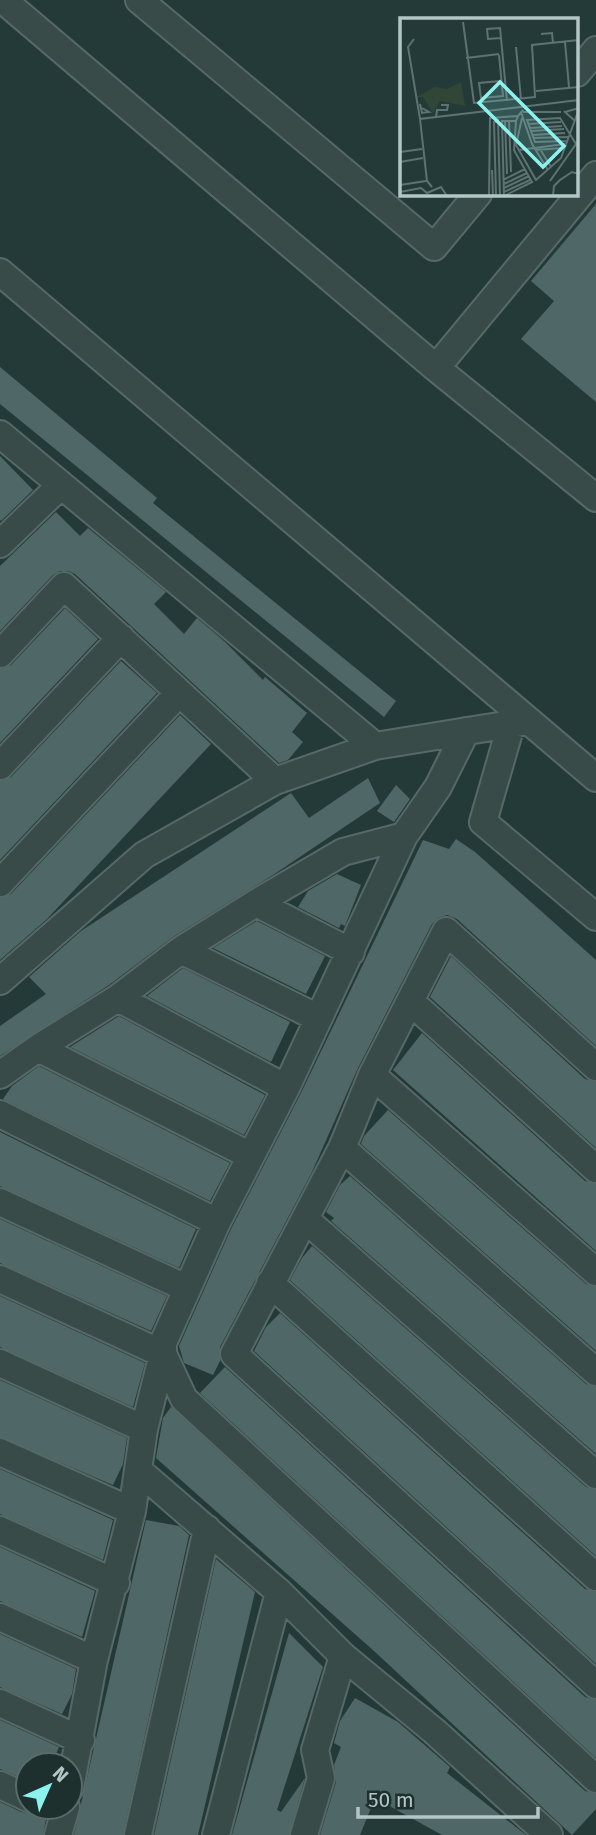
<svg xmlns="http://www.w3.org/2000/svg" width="596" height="1835" viewBox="0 0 596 1835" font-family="'Fira Sans',sans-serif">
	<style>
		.building { fill: #4f6867 }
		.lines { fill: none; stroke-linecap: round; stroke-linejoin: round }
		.minor-casing { stroke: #566967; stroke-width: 30 }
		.minor { stroke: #384b49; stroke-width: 26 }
		.inset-road { fill: none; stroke: #5d7271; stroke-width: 2 }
		.view { fill: #8df2ee; fill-opacity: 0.15; stroke: #8df2ee; stroke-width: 3.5 }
		.inset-edge { fill: none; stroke: #b3c6c6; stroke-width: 3.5 }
	</style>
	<rect width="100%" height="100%" fill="#243a39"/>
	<!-- building -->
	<path class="building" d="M596,204V402L521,339L554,301L531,281Z
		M0,367L157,498L153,503L396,701L384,717L0,404Z
		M0,456L33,490L1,521L0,520Z
		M56,512L80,536L88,528L166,592L154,604L184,634L197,618L224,641L263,680L265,677L307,713L292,732L303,742L288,760L279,763L75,574L68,571H60L53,575L0,631V566Z
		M65,608L98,639L0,743V669L11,665Z
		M121,661L157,693L0,860V781L11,777Z
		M180,715L211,744L47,919L0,960V898L11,894Z
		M368,778L380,803L273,875L173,937L109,985L0,1056V1026L46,994L29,977L81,931L291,793L309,818Z
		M396,785L410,799L394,822L377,811Z
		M456,839L475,852L596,960V1046L457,919L447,915L438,918L432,924L358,1068L312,1172L220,1347V1361L213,1375L184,1363L179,1346L231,1229L300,1095L423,840L449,849Z
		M337,874L361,885L345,926L341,924L339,928L298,907L308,891Z
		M257,921L325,956L306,994L213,948Z
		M451,956L585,1079L596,1082V1148L430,997Z
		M183,968L290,1022L271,1062L147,996Z
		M119,1016L265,1095L244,1135L70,1047Z
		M422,1033L585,1181L596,1184V1251L393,1070Z
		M39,1066L230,1163L210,1201L3,1099L12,1086Z
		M388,1110L586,1284L596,1287V1351L361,1144L364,1136Z
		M0,1132L196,1229L179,1268L0,1186Z
		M350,1176L586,1384L596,1387V1454L331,1221L334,1218L326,1212L340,1185Z
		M0,1219L167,1296L151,1331L0,1263Z
		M312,1246L586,1487L596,1490V1556L290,1280L302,1258Z
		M0,1296L145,1363L133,1407L0,1347Z
		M280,1313L585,1589L596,1592V1664L254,1351L266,1327Z
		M225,1367L585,1697L596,1700V1758L200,1393Z
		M0,1380L127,1438L123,1464L113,1485L0,1437Z
		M171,1407L585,1791L596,1794V1809L572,1835L374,1651L156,1458L163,1418Z
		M0,1469L113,1520L103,1560L0,1514Z
		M146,1520L179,1526L189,1535L123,1835H74Z
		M0,1547L95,1591L82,1637L0,1601Z
		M216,1559L255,1592L198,1835H154Z
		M289,1633L323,1667L277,1810L281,1812L305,1778L289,1835H232Z
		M0,1634L76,1669L72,1694L62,1714L0,1687Z
		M355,1698L398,1722L450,1767L447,1773L526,1835H442L375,1798L360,1835H320L336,1782L334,1765L341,1747L334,1743L340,1721Z
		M0,1720L59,1747L51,1765H28V1781L0,1769Z
		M0,1802L21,1812L32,1813L46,1819L43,1835H0Z"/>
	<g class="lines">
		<!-- minor casing -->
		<g class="minor-casing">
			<path id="minor" d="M3,0L436,368L596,498
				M139,0L434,247L478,194
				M577,73L596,50
				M0,272L596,778
				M436,368L596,175
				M0,434L375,746L529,721
				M0,544L60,486
				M0,654L64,586L275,781
				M511,725L483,822L596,917
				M0,766L121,638
				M0,883L179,693
				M256,903L351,952
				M181,950L318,1018
				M0,981L144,855L275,781L375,746
				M118,998L286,1088
				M410,1001L596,1169
				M38,1048L251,1156
				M596,1067L446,931L372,1075L342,1148L234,1354L596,1685
				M0,1075L38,1048L118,998L181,950L256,903L343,852L404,836
				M372,1075L596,1272
				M0,1114L217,1222
				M342,1148L596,1372
				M0,1202L186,1288
				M305,1219L596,1475
				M0,1279L163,1354L184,1399L596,1779
				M270,1283L596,1577
				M0,1363L144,1429
				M0,1452L132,1511
				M138,1470L279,1592L343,1656L434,1731L549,1835
				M0,1530L116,1583
				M0,1617L94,1660
				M0,1703L81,1740
				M0,1785L28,1798
				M70,1788L94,1660L132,1511L144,1429L163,1354V1343L217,1222L286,1088L404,836L438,787L466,731
				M58,1835L66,1807
				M138,1835L207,1529
				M216,1835L279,1592
				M304,1835L321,1778L315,1750L343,1656"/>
		</g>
		<!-- minor -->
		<use href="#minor" class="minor"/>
	</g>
	<!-- overview -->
	<g transform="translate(400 18)">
		<rect width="178" height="178" fill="#243a39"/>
		<path d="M61,64L65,88L40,83L33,95L23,79H17L34,69L47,71Z" fill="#304637"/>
		<path class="inset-road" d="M63,4L74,85L135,79L132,27L179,22M141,16L152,15L153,25M101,20L88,21L87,11L100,10L107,83M14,21L8,29L20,101M165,24L169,69M116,29L121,81M99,37L103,78L81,80L79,65L101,63M66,40L99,36M136,73L179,69M20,86L22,95L29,94L22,90M121,94L132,126L148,152M123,94H161M36,99L37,92H47L48,87H41M98,100L100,178M122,100L116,127L136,162L161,140L179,91M105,103L107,156M109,103L111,154M116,103L114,132L132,164L104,178L102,103H116L118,98M175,103L165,94L179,90M128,106L161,104M130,110L162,108M131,113L164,111M132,117L165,115M133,120L168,119M140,131L151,149M119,132L165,126M135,132L164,130M0,134L22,131M0,144L23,140M92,152L93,178M103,162L125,151M150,163L176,126L160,100L127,102L135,124L167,123M104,166L127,155M0,167L26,163M32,169L27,163L20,101L179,82M104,170L129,158M0,174L21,170L27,175L41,169L47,178M104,174L130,162M89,178L90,100L118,98L123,92M96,178L94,104H98M153,178L154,168L160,162L172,154L179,156"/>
		<path class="view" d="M100,64L164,128L143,149L79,85Z"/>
		<rect width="178" height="178" class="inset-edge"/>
	</g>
	<!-- north arrow -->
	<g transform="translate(49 1786) rotate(45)"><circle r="33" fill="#1d302e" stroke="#596c6b" stroke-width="2"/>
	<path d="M0-5L12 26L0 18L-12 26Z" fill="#8df2ee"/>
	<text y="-10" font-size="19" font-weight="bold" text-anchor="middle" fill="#b3c6c6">N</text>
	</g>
	<!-- scale -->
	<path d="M358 1807v10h180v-10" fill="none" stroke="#b3c6c6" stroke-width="3.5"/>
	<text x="368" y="1807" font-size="21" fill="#b3c6c6" stroke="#1d302e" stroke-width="5" paint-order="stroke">50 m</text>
</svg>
